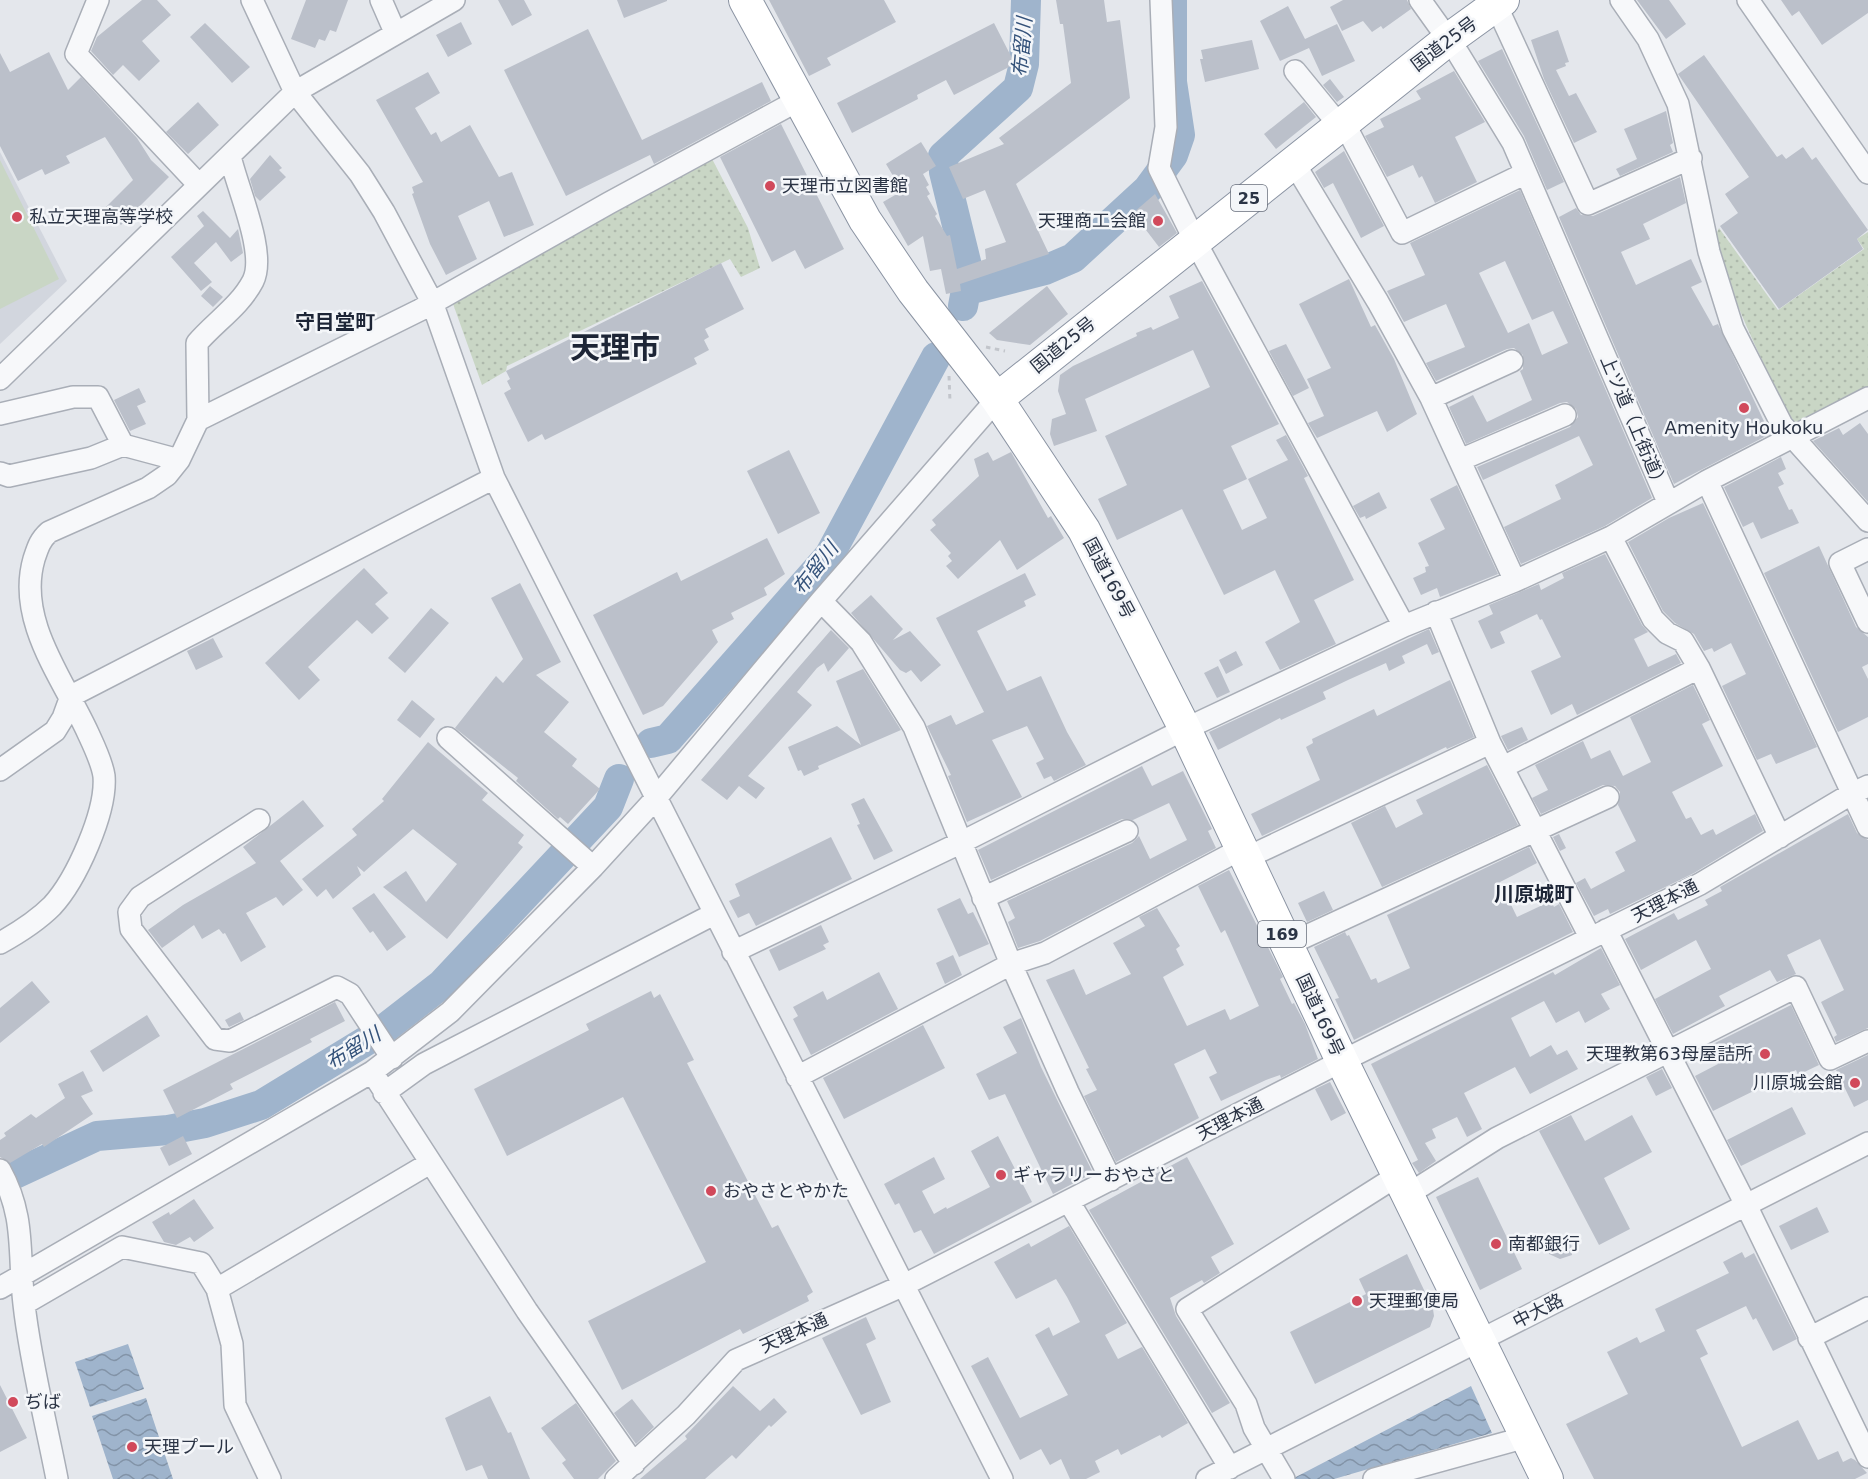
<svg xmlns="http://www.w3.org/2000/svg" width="1868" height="1479" viewBox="0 0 1868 1479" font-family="'DejaVu Sans','Noto Sans JP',sans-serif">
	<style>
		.built { fill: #d2d6de }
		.green { fill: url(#green-dots) }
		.pitch { fill: #c9d6c5 }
		.water { fill: url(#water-waves) }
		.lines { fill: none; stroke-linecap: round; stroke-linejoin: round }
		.river { stroke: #9fb4cc; stroke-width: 30 }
		.building { fill: #bbc0ca; fill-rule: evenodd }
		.minor-casing { stroke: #a9aeb7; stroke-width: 24 }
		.highway-casing { stroke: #8b94a3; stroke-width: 34 }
		.path { stroke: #c2c5cb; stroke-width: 3; stroke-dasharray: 4.5 4.5; stroke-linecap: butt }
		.minor { stroke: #f7f8fa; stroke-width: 21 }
		.highway { stroke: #fff; stroke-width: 32 }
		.poi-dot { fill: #d1495b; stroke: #f4f6f9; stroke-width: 2 }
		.labels { text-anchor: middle; stroke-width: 5; stroke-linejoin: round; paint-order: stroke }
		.shield { fill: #f4f6f9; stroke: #676e7b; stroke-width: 1.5 }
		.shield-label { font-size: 16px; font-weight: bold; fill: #2b3445 }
		.street-label { font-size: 18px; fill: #2b3445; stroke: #f4f6f9 }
		.poi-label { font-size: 18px; fill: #2b3445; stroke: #f4f6f9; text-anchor: start }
		.water-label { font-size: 20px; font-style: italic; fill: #34527a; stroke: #f4f6f9 }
		.neighbourhood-label { font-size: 20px; font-weight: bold; fill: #1d2536; stroke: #f4f6f9 }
		.town-label { font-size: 30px; font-weight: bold; fill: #1d2536; stroke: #f4f6f9 }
	</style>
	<defs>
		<pattern id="green-dots" width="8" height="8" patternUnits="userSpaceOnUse" patternTransform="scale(1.5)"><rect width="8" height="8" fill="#c9d6c5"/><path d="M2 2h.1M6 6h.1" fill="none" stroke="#adb8ab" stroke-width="1.8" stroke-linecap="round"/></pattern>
		<pattern id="water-waves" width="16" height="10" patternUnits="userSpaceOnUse" patternTransform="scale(1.5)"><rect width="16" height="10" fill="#9fb4cc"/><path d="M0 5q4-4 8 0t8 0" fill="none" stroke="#8293a7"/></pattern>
	</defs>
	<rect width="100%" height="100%" fill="#e4e7ec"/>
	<!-- built -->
	<path class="built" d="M0,152L67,281L0,344Z"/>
	<!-- green -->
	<path class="green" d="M709,153L748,228L760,268L741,277L730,259L507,366L506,371L482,385L452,301Z
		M1719,228L1778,310L1864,249L1857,239L1868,232V396L1797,431C1765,369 1736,307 1713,241Z"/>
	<!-- pitch -->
	<path class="pitch" d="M0,160L59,279L0,309Z"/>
	<!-- water -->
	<path class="water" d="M128,1344L144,1389L90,1407L75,1362Z
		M1471,1386L1492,1433L1334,1479H1292Z
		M146,1398L173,1479H113L92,1416Z"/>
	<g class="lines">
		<!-- river -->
		<path class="river" d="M968,290L1045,270L1073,258L1148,189L1173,155L1180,135L1172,82V0
			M963,306L969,274L944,172L943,156L1018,88L1024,64L1026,0
			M651,743L668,739L829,556L936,357
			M0,1181L97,1136L168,1130L205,1123L261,1105L379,1033L442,984L608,807L619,779"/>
	</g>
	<!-- building -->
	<path class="building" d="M142,0H157L171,15L142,41L160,61L139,81L123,65L113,75L91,51L97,37Z
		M306,0H348L336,32L330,30L325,41L319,39L315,48L291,39Z
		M498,0H524L532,15L512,26Z
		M617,0H667V1L624,18Z
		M769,0H884L896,22L827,58L831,65L809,76Z
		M1056,0H1104L1107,22L1120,20L1130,98L1016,184L1049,254L960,284L961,291L946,294L941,269L930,271L923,236L908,246L883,202L902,191L886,164L921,142L936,166L923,174L929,185L926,187L930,194L927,196L937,214L935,216L947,236L950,235L957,269L986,259L985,249L1006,242L985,190L963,199L949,167L1004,144L999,138L1071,83L1063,24H1060Z
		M1343,0H1407L1411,9L1383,29L1381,26L1372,32L1363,21L1342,31L1330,7Z
		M1637,0H1669L1686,24L1666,39Z
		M1781,0H1868V13L1822,45L1799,11L1792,16Z
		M1288,6L1305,39L1337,24L1355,61L1322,76L1309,48L1280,61L1260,21Z
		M461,22L472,44L448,57L436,35Z
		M205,23L250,67L232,83L190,37Z
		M994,23L1015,64L954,95L946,80L917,95L918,99L852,133L837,103Z
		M588,29L642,140L762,82L771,101L654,164L650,155L566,196L504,70Z
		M1558,30L1569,62L1565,63L1566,66L1556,70L1569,96L1576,93L1597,132L1574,143L1544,79L1531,40Z
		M1252,40L1259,69L1205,82L1200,59H1203L1201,50Z
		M1502,49L1564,182L1547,190L1524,136L1478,61Z
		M49,52L68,90L81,77L137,138L151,160L169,177L121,225L104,209L133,180L105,137L66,156L70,163L45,175L42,169L18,181L0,146V53L10,72Z
		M1704,55L1777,157L1782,154L1786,159L1803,147L1812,160L1816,157L1868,230L1857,239L1863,249L1779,309L1720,226L1738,213L1725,194L1749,177L1678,74Z
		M1454,71L1485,122L1455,137L1477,182L1435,203L1422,176L1419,178L1413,165L1387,177L1365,136L1384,127L1380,119L1421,99L1416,91Z
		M428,72L440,93L415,108L431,135L436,132L441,142L470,125L499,177L512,172L534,225L504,237L489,201L458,216L477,259L446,275L430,244L412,194L414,193L412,187L423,182L376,100Z
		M1330,79L1344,97L1337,102L1323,85Z
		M198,102L219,125L188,154L166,132Z
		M1304,102L1316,117L1276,149L1264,134Z
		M1666,111L1673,143L1670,145L1673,152L1620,176L1616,169L1637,159L1624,129Z
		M781,124L844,249L805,269L795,250L772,262L720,157Z
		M1344,151L1384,226L1361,238L1333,183L1324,188L1315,172Z
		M270,155L282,168L279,170L286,177L260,201L255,196L250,179Z
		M1680,177L1686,203L1643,224L1650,239L1621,252L1636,285L1691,259L1702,282L1691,287L1713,326L1718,324L1770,434L1674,484L1559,217L1576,208L1581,215L1593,216Z
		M1520,190L1652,498L1605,526L1521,564L1504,527L1561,499L1555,485L1593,465L1579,436L1483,480L1477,467L1570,427L1578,417L1576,409L1567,402L1560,403L1466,444L1449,407L1473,395L1487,422L1532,400L1520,371L1523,369V355L1514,348L1507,349L1436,381L1426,363L1465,347L1446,304L1404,322L1387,291L1425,275L1410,243ZM1505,261L1532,320L1553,311L1568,343L1542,355L1529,323L1508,333L1479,273Z
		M1155,194L1177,233L1159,247L1133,213Z
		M203,211L230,238L238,229L243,253L231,262L216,242L194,263L212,282L201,291L171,257L204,226L197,216Z
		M721,263L744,309L705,329L709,337L704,340L709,350L694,358L697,364L545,440L542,434L528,442L504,393L511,389L507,381L510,379L506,371Z
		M1349,279L1371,327L1375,325L1394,359L1417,414L1387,432L1377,411L1317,438L1308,423L1324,416L1307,379L1331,368L1299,304Z
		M1202,281L1279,424L1231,446L1247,479L1223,490L1242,530L1267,518L1248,479L1288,460L1276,440L1286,435L1308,476L1304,478L1354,580L1314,600L1336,644L1280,670L1265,642L1300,622L1275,570L1224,595L1182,509L1117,540L1098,499L1127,485L1105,436L1210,387L1193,350L1085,399L1097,431L1054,446L1050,434L1052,419L1066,414L1058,391L1060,375L1073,366L1137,336L1136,333L1151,327L1153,330L1179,318L1169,296Z
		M210,286L223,297L213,307L201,296Z
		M1047,286L1068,314L1030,345L997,340L989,333Z
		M1286,344L1309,388L1293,396L1269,351Z
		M139,388L146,402L137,406L146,424L130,431L114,400Z
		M1860,423L1868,434V502L1813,441L1839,428L1843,435Z
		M789,450L820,513L778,534L747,471Z
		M988,452L993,461L1011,452L1048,518L1051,516L1064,538L1017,570L1000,540L958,579L946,566L952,561L948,556L951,553L930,530L936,525L932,520L979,476L974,459Z
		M1781,457L1786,469L1778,473L1784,484L1778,487L1789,510L1792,509L1799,523L1761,539L1753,522L1743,527L1724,487Z
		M1457,485L1498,574L1440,597L1437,588L1421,595L1413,578L1426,572L1425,567L1429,566L1418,543L1445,529L1430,499Z
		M1379,492L1387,508L1366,519L1365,516L1360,518L1353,506Z
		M1703,503L1817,747L1776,764L1771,754L1757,760L1722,686L1746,674L1731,643L1714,652L1712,648L1704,651L1694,634L1675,623L1663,611L1628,542L1669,518Z
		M767,538L785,574L764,588L767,595L731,613L734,619L712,630L718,642L663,706L643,715L593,615L677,572L681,581Z
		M1819,546L1856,627L1868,637V664L1862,667L1868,679V717L1838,732L1764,573Z
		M1605,554L1642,625L1648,632L1634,639L1648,667L1676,654L1681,663L1577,715L1572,704L1551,715L1531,671L1561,657L1542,619L1540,620L1537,614L1500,632L1505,643L1491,649L1478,621L1493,614L1489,605L1539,584L1541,590L1564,578L1562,573Z
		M364,568L388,593L375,604L389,618L372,634L357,620L308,667L320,680L299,700L265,663Z
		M1025,573L1036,595L1024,601L1026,606L977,631L1007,691L1041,676L1067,732L1086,765L1054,781L1051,776L1044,779L1036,763L1044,759L1027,726L992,740L1022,797L967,822L948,776L951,775L927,726L951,715L956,725L984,712L936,618Z
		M520,583L561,662L536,675L569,702L544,732L577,759L572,766L600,789L568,824L560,817L558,819L516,781L518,778L455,728L496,676L503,683L523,659L491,598Z
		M871,595L903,629L893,640L910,631L941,665L921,682L911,670L906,673L900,670L851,613Z
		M431,608L449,623L405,673L388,658Z
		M1429,629L1439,652L1432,655L1427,644L1402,656L1405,663L1389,671L1386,663L1348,680L1323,692L1326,699L1281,720L1280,718L1218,750L1209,732Z
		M831,630L849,648L828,672L824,663L817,668L797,692L812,705L748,776L765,788L756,799L739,786L727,800L701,780Z
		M213,638L223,657L196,670L187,651Z
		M1236,651L1243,665L1226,674L1219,660Z
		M1218,666L1230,692L1217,698L1204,673Z
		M863,669L901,730L818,766L819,769L804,776L801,770L798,771L788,747L837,726L861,745L836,681Z
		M1450,680L1474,737L1447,749L1446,747L1262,836L1251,814L1320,780L1306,747L1313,743L1312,739L1374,709L1377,716Z
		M1693,685L1710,720L1702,724L1723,766L1672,792L1686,819L1691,817L1701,835L1713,829L1716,835L1755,814L1763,831L1694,873L1610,914L1608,909L1594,916L1576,883L1585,878L1591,889L1625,871L1615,852L1636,841L1618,805L1620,792L1615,786L1603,785L1541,814L1532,798L1548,790L1535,765L1583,741L1591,759L1610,750L1623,776L1651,762L1630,717Z
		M412,700L435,719L420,738L397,720Z
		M1522,727L1528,740L1508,750L1501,736Z
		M428,742L488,793L482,800L524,835L518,843L523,847L447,939L383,887L406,871L426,902L457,864L413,829L364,872L357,866L361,875L333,899L326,889L317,897L302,879L357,835L352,829L384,801L382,799Z
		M1487,765L1518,825L1382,887L1351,823L1385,806L1396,828L1423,814L1416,800Z
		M1142,766L1152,786L1183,771L1212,829L1208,831L1216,848L1040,941L1018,948L1008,922L1015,918L1007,901L1132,843L1139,836L1150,859L1187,840L1169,803L1133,820L1122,819L991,880L978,850Z
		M864,798L893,851L874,860L857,825L860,824L851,804Z
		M303,800L324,826L280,861L303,890L283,906L276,897L246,913L266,947L241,962L225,933L223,934L219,929L202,939L194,925L162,948L148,930L183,905L256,863L243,847Z
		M1848,814L1857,833L1868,840V1028L1836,1042L1834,1037L1837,1035L1821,1002L1844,990L1820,939L1787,955L1796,974L1777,982L1770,970L1719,996L1725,1006L1673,1034L1655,999L1711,969L1696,940L1641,970L1625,939L1674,913L1678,920L1708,905L1705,900L1722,891L1720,887Z
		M1559,834L1566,848L1560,851L1553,837Z
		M831,837L852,879L756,926L749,913L738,918L729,901L740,896L735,884Z
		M1529,847L1537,863L1500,882L1517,917L1551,901L1554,907L1559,904L1573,932L1354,1040L1335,999L1339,998L1314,947L1345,932L1347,936L1349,935L1371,980L1376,978L1378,983L1410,968L1387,915Z
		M1229,870L1283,977L1280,979L1292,1004L1294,1003L1305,1024L1318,1059L1281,1078L1280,1075L1266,1080L1221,1101L1209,1077L1217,1073L1205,1049L1174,1064L1199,1118L1116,1162L1084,1096L1097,1090L1086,1069L1089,1068L1046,980L1074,969L1086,995L1131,974L1113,943L1145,926L1139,917L1157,908L1180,946L1176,949L1184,965L1163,977L1187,1026L1225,1009L1230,1020L1259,1006L1225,930L1221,933L1198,886Z
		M1324,891L1333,910L1307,922L1298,903Z
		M374,893L406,937L387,951L373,931L370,933L352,908Z
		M960,898L968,914L973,912L989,944L959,957L937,909Z
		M821,925L829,942L823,945L826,949L779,971L769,950Z
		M1601,948L1620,985L1601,994L1610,1009L1585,1023L1579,1011L1556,1023L1544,1001L1511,1018L1530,1057L1551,1045L1557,1055L1567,1050L1578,1069L1530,1094L1515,1067L1464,1093L1482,1129L1467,1137L1457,1117L1432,1129L1436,1138L1425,1143L1436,1161L1419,1173L1412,1163L1418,1160L1371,1064L1553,972L1555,975Z
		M953,955L962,975L945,984L936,963Z
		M879,972L898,1009L811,1055L793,1019L798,1016L793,1007L823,991L827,1000Z
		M32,981L50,1002L0,1043V1008Z
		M651,991L654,998L660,994L694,1060L687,1063L772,1228L778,1225L813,1292L807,1296L809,1301L743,1334L740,1329L622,1390L588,1321L706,1262L623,1097L507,1156L474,1089L589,1030L586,1024Z
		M335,1002L345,1021L310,1039L312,1042L230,1084L233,1089L177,1118L163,1090Z
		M1791,1005L1819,1065L1798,1075L1796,1070L1713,1111L1695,1076L1718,1064L1709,1046Z
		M240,1012L244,1020L229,1027L225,1020Z
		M147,1015L160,1036L103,1072L90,1051Z
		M1021,1018L1041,1067L1093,1173L1053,1194L1005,1094L989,1100L976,1074L1017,1053L1003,1027Z
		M923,1025L945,1068L844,1119L823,1078Z
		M1868,1055V1100L1854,1107L1836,1070Z
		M1662,1069L1672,1088L1656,1096L1646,1077Z
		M83,1071L93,1091L81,1096L93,1114L44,1147L42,1144L10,1163L0,1157V1140L6,1136L4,1133L31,1114L36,1118L65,1098L58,1084Z
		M1330,1082L1346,1113L1331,1121L1315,1089Z
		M1792,1107L1806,1134L1741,1166L1727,1140Z
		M1571,1115L1585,1141L1632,1115L1652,1152L1604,1178L1630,1229L1599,1245L1539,1131Z
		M183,1136L192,1154L169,1166L160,1148Z
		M998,1136L1032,1202L934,1254L921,1230L914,1233L899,1203L895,1205L884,1184L934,1157L945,1179L922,1191L934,1214L946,1207L947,1209L990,1187L971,1151Z
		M1187,1157L1234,1244L1211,1257L1220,1273L1204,1283L1202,1280L1170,1298L1176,1316L1230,1403L1212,1413L1089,1210Z
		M1478,1177L1522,1269L1480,1290L1436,1197Z
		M194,1199L214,1228L194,1242L190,1237L176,1245L164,1242L152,1222L169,1212L170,1215Z
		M1817,1207L1829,1232L1791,1250L1779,1226Z
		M1069,1226L1127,1323L1105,1335L1118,1359L1142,1347L1188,1423L1162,1438L1160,1435L1121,1455L1118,1449L1095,1461L1100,1472L1086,1479H1070L1061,1459L1050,1465L1041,1449L1020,1460L971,1366L988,1357L1020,1418L1068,1395L1035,1335L1049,1327L1053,1336L1080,1322L1067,1297L1056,1279L1016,1299L994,1262L1029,1243L1031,1247Z
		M1559,1235L1571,1241L1572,1255L1560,1259L1549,1254L1550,1241Z
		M1742,1252L1745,1258L1754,1253L1797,1339L1773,1351L1756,1318L1753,1320L1746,1306L1696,1330L1708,1354L1700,1358L1742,1447L1798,1420L1818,1460L1838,1451L1843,1462L1851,1458L1855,1460L1867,1473L1855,1479H1594L1566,1424L1628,1394L1607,1352L1637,1337L1640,1343L1665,1331L1655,1309L1729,1273L1723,1262Z
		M1407,1254L1433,1309L1434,1316L1430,1327L1315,1384L1290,1332L1366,1294L1359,1279Z
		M866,1317L876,1339L866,1344L891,1402L861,1415L822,1338Z
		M0,1385L27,1438L0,1452Z
		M733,1386L760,1411L774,1398L787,1412L771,1427L769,1425L736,1459L732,1455L705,1479H640L687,1439L685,1436Z
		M490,1396L508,1433L511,1432L530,1479H488L482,1465L466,1471L445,1418Z
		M632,1399L654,1427L636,1444L614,1413Z
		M576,1403L616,1461L598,1479H574L562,1463L566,1460L541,1428Z"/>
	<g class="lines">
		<!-- minor casing -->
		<g class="minor-casing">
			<path id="minor" d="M98,0L76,54L199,185
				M252,0L295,92L360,174L384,212L432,302L494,478L1002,1479
				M381,0L395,32
				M1161,0L1166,127L1159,168L1195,241L1404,626
				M1420,0L1458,53L1513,143L1668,502
				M1621,0L1648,39L1678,104L1709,252L1733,329L1782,425L1868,521
				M1748,0L1868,173
				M1496,5L1588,204L1691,158
				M1295,71L1340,126
				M1344,123L1402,233L1526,173
				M1294,163L1378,302L1431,398L1515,581
				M0,379L295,92L454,0
				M1431,398L1512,361
				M0,414L73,397H98L123,445L179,460
				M198,420L420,310L609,203L799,100
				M1460,460L1565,415
				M0,473L9,476L91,458L123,445
				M1707,481L1868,827
				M1611,537L1653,619L1667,633L1683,641L1699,668L1780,837
				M1868,549L1840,563L1868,622
				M821,601L861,642L914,727L1011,964L1068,1092L1111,1180
				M1436,612L1490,743L1590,937
				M448,738L593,867
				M1503,767L1699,668
				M0,770L55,731L63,718L71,696L494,478
				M259,820L140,897L129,912L131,929L215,1039L230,1041L337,987L350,994L392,1058
				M1246,858L1490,743
				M983,898L1127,831
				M1606,930L1746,1205L1868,1457
				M0,943C18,933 37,921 52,906C76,880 107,812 104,776C102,762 94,746 88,733C64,680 16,621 34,559C38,547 40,540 49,532L148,488L167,475L179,460L198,420L197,343C215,322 240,306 253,281C267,253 237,188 230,156
				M1287,945L1608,797
				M733,952L960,843L1185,729L1404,626L1515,581L1611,537L1707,481L1868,398
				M372,1072L527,1311L634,1464
				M797,1077L1011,964L1045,953L1241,849
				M384,1093L424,1064L714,914
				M0,1170C26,1217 18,1253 24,1304C30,1360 46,1422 57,1479
				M1407,1195L1497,1138L1796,987L1830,1059L1868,1041
				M1069,1202L1230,1468
				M0,1288L372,1072L450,1012L593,867L657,797L821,601L997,399
				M217,1289L430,1163
				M24,1304L122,1247L201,1263L217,1289L232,1344L235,1405L270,1479
				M1809,1338L1868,1308
				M616,1479L686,1415L736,1360L902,1286L1342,1061L1700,884L1851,794L1868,786
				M1207,1479L1868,1143
				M1284,1479L1254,1428L1246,1404L1187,1309L1386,1183L1399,1178
				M1374,1479L1526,1437"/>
		</g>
		<!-- highway casing -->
		<g class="highway-casing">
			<path id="highway" d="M745,0L865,220L913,291L997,399L1084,530L1185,729L1342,1061L1547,1479
				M997,399L1449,39L1503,0"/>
		</g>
		<!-- path -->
		<path class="path" d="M986,347L1005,351
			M949,376L950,402"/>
		<!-- minor -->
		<use href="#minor" class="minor"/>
		<!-- highway -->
		<use href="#highway" class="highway"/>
	</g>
	<!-- markers -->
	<g class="poi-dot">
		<circle cx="770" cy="186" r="6"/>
		<circle cx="17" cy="217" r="6"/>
		<circle cx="1158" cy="221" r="6"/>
		<circle cx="1744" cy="408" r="6"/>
		<circle cx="1765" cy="1054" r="6"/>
		<circle cx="1855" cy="1083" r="6"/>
		<circle cx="1001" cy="1175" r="6"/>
		<circle cx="711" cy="1191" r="6"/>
		<circle cx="1496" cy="1244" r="6"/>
		<circle cx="1357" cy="1301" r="6"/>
		<circle cx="13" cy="1402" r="6"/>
		<circle cx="132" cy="1447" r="6"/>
	</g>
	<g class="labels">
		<!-- shield labels -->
		<g class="shield">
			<rect x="1231" y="185" width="36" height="26" rx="4.5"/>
			<rect x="1258" y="921" width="48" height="26" rx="4.5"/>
		</g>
		<g class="shield-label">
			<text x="1249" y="204">25</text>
			<text x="1282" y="940">169</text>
		</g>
		<!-- street labels -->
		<g class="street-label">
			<text transform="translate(1444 44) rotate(-37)" y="6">国道25号</text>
			<text transform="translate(1063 345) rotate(-39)" y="6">国道25号</text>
			<text transform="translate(1634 423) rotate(67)" y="6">上ツ道（上街道）</text>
			<text transform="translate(1109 578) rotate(62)" y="6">国道169号</text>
			<text transform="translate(1665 901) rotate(-27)" y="6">天理本通</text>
			<text transform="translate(1320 1015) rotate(65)" y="6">国道169号</text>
			<text transform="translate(1230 1119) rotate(-27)" y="6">天理本通</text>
			<text transform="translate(1538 1311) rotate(-27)" y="6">中大路</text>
			<text transform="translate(794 1333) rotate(-24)" y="6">天理本通</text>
		</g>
		<!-- poi labels -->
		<g class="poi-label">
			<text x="782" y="192">天理市立図書館</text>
			<text x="29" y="223">私立天理高等学校</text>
			<text x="1146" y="227" text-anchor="end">天理商工会館</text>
			<text x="1744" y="434" text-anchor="middle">Amenity Houkoku</text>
			<text x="1753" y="1060" text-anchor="end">天理教第63母屋詰所</text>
			<text x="1843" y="1089" text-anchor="end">川原城会館</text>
			<text x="1013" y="1181">ギャラリーおやさと</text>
			<text x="723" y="1197">おやさとやかた</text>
			<text x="1508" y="1250">南都銀行</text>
			<text x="1369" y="1307">天理郵便局</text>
			<text x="25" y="1408">ぢば</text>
			<text x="144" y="1453">天理プール</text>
		</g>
		<!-- water labels -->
		<g class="water-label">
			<text transform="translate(1022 47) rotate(-85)" y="7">布留川</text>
			<text transform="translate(815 568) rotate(-52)" y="7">布留川</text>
			<text transform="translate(353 1048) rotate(-32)" y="7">布留川</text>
		</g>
		<!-- neighbourhood labels -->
		<g class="neighbourhood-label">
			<text x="335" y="329">守目堂町</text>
			<text x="1534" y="901">川原城町</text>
		</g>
		<!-- town labels -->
		<g class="town-label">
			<text x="615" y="358">天理市</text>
		</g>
	</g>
</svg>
